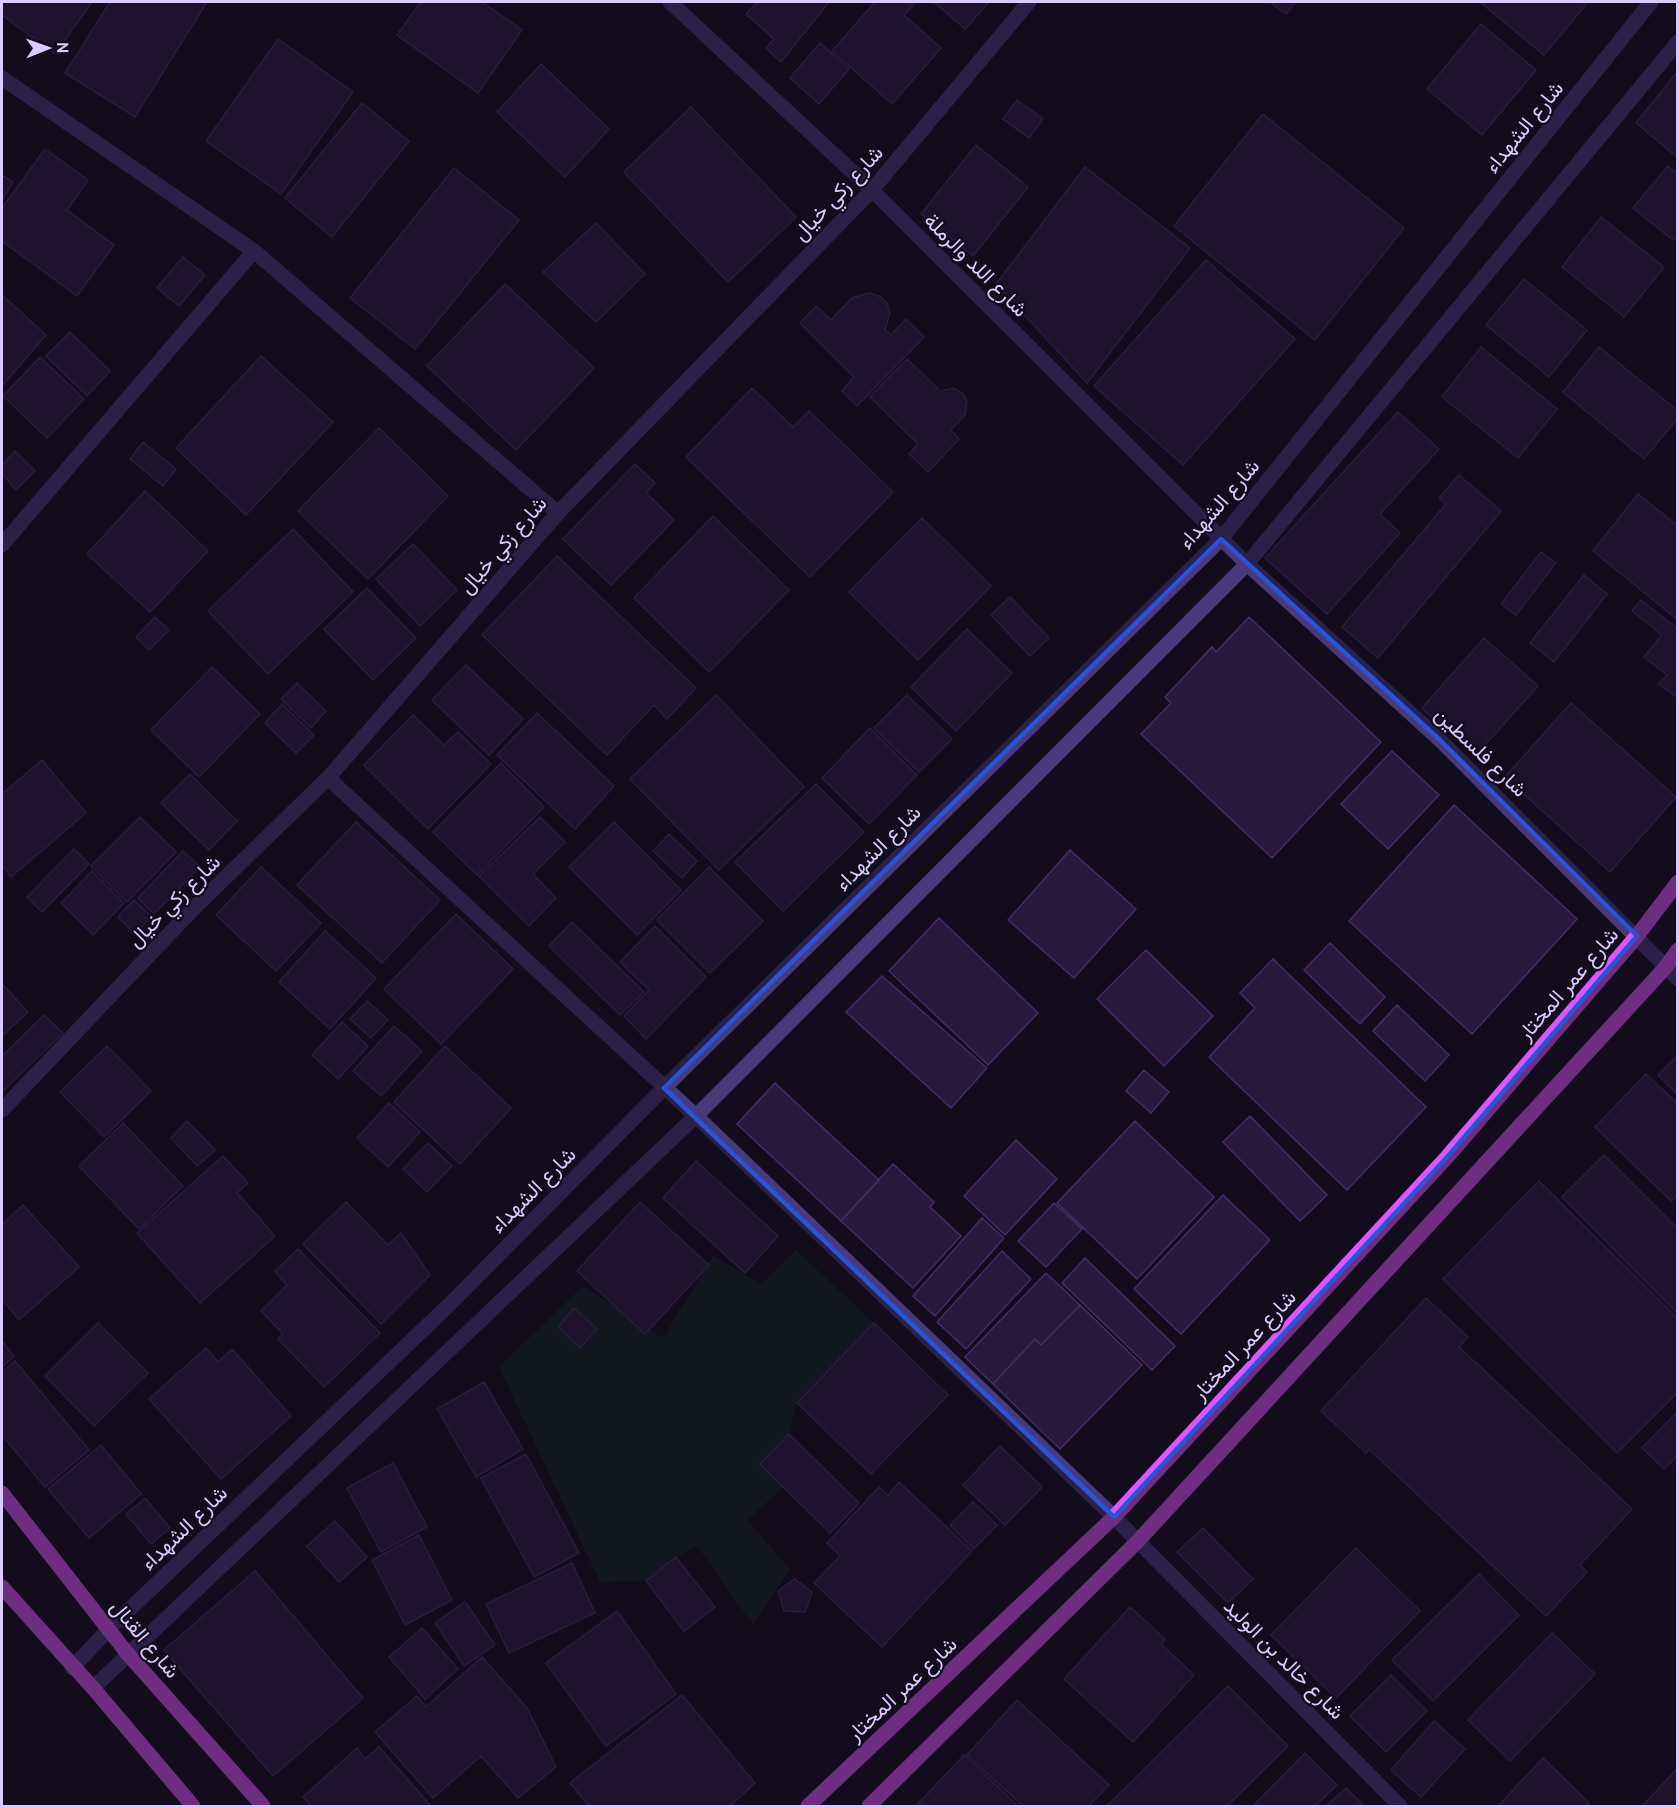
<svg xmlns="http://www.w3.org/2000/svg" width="1679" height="1808" viewBox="0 0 1679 1808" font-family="Overpass,Vazirmatn,sans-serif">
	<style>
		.green { fill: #102327 }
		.building { fill: #28193d; stroke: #452c68; stroke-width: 1.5 }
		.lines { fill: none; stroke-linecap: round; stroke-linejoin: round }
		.minor { stroke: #49397b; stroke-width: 15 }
		.major { stroke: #dd56f9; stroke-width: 15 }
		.marked { fill: none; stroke: #2654da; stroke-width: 4.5; stroke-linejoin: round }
		.labels { text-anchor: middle; stroke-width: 4.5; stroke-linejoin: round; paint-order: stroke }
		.street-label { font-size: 21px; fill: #dbcbfd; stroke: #130c1d }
	</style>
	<rect width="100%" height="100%" fill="#130c1d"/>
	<!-- green -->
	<path class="green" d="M796,1250L874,1323L797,1403L789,1434L760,1464L784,1487L747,1520L790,1569L753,1625L697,1546L676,1557L646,1581L600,1582L499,1367L583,1286L663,1338L713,1256L761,1284Z"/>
	<!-- building -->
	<path class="building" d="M2,2H92L55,54L2,15Z
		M110,2H207L135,117L65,73Z
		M421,2H482L522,30L478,93L397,35Z
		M757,2H829L781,62L766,48L774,39L746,14Z
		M875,2H916L904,15L941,48L892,104L832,51Z
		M934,2H989L965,29Z
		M1270,2H1296L1286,14Z
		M1480,2H1588L1544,55Z
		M1481,24L1536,70L1482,135L1427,89Z
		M278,39L353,92L281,194L206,141Z
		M820,43L849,69L819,104L790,78Z
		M541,64L609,129L565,177L497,112Z
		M1678,71V158L1636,123Z
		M1017,100L1043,119L1029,138L1003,119Z
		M362,103L409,141L332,237L285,198Z
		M691,107L796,217L728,282L624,172Z
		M1263,114L1404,228L1315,340L1174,226Z
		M976,145L1028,187L973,256L921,214Z
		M45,149L88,180L67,210L114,245L77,296L2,241V208Z
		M1668,166L1678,174V235L1673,240L1633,208Z
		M1085,167L1190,248L1087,383L996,284Z
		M454,168L519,220L415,349L350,298Z
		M2,175L13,182L2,200Z
		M1601,217L1664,267L1624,317L1562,267Z
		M596,223L645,274L596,322L543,272Z
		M183,257L205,275L179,306L157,288Z
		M1206,260L1295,339L1183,465L1094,386Z
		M1524,279L1587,330L1549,377L1486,325Z
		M505,284L594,368L516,450L427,366Z
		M869,293L879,296L887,303L890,313L885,330L891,335L906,319L924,337L857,406L842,391L854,377L800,323L816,306L831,320L852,298Z
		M2,295L46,335L2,386Z
		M70,332L110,371L87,396L46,356Z
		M1481,347L1557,409L1518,458L1442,397Z
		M1599,347L1678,411V418L1644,459L1563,392Z
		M261,356L333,422L246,515L176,448Z
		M40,357L84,399L47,438L3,396Z
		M907,359L940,391L954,388L962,393L967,401L965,415L951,430L959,439L928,472L909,454L918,444L870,397Z
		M752,388L793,427L809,411L893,492L810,577L686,457Z
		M1398,412L1439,449L1380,514L1400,533L1327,614L1265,558Z
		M379,428L448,496L368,579L298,511Z
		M143,442L176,469L163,486L130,459Z
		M15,451L35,471L16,490L2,474V465Z
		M635,464L655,483L646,493L674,520L611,585L563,539Z
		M1459,475L1501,511L1378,658L1342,627L1446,504L1439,498Z
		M145,491L208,551L150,612L87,554Z
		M1638,494L1678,526V620L1593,551Z
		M713,516L789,590L709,672L634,598Z
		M922,518L991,586L918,660L849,592Z
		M293,529L353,592L268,674L208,611Z
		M413,544L457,590L420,626L376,579Z
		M1541,552L1556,563L1516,615L1501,604Z
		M557,556L696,688L667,719L654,705L607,755L482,635Z
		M1584,575L1607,594L1554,662L1530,643Z
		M367,588L416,638L373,680L324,629Z
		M1010,597L1049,638L1030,656L991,615Z
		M1641,600L1678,629V698L1659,684L1667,675L1644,657L1662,635L1632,611Z
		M155,617L169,630L149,650L136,637Z
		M1249,617L1381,742L1272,858L1141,734L1171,703L1165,697L1212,647L1216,652Z
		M967,629L1012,673L956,731L911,687Z
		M1484,638L1538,686L1475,756L1422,708Z
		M466,665L523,719L489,755L432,700Z
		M212,667L260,714L199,777L151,730Z
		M297,683L326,711L311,728L281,699Z
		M716,695L804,787L719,870L630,779Z
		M907,695L952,739L919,772L874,728Z
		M1571,703L1676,797L1610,872L1505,777Z
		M282,704L314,735L296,753L265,723Z
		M537,713L614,786L575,829L497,755Z
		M413,715L444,745L458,732L491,764L428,829L364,765Z
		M870,728L917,775L869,824L822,778Z
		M1392,751L1439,795L1388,849L1341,804Z
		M42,760L86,813L11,877L2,865V794Z
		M501,763L544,807L477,875L433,832Z
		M190,774L237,821L209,850L161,803Z
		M816,784L864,832L783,911L735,862Z
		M1454,805L1577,919L1472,1034L1349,921Z
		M140,817L176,852L127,902L91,866Z
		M540,817L565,842L533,874L556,898L529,926L479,876Z
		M356,822L440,900L382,963L297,885Z
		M614,822L681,890L637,935L569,867Z
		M669,834L697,861L682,878L653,851Z
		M74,849L89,864L42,912L27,897Z
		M1070,850L1136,909L1074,978L1008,920Z
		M183,851L200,867L154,914L138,898Z
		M261,867L321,923L276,971L216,915Z
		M709,867L763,921L710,973L657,920Z
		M92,871L124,903L93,935L61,903Z
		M134,900L151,917L135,934L118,917Z
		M456,914L513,969L441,1044L384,989Z
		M939,918L1038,1013L988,1065L889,971Z
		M572,922L644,992L620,1015L549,946Z
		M655,926L706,977L646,1039L624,1016L649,990L620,962Z
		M325,931L376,978L330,1029L279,982Z
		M1330,943L1385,997L1360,1024L1304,970Z
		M1146,950L1213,1016L1164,1066L1097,999Z
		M1273,959L1426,1107L1347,1190L1209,1057L1255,1008L1240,993Z
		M882,976L987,1068L951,1108L846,1012Z
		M2,984L28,1012L2,1036Z
		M367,1001L388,1020L371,1038L350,1019Z
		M1397,1005L1449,1055L1425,1081L1373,1031Z
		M44,1015L63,1033L2,1092V1056Z
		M342,1022L368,1046L338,1079L312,1055Z
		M394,1026L422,1051L381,1096L353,1071Z
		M107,1046L151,1091L104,1137L60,1092Z
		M445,1046L511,1108L460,1164L394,1102Z
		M1678,1055V1095L1658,1075Z
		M1144,1070L1169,1092L1151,1113L1126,1091Z
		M1646,1074L1678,1104V1195L1671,1201L1595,1127Z
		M775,1083L879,1180L841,1221L737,1124Z
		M389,1103L420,1132L388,1167L357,1138Z
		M1250,1116L1327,1195L1300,1221L1223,1142Z
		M187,1121L215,1150L197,1166L171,1138Z
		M1135,1121L1214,1197L1137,1279L1057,1203Z
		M123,1123L183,1186L139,1229L79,1166Z
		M1016,1140L1057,1179L1005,1235L964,1196Z
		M428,1143L452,1166L427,1192L403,1169Z
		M1604,1155L1678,1229V1314L1562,1197Z
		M223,1156L248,1183L237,1193L275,1236L200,1303L137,1233Z
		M696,1161L778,1236L745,1273L663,1198Z
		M893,1164L934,1202L930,1207L961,1236L913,1288L841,1221Z
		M1539,1181L1678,1319V1392L1617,1453L1443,1279Z
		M1223,1195L1270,1240L1181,1334L1134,1289Z
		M346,1202L388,1245L401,1233L430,1275L381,1324L303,1244Z
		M640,1202L709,1265L645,1334L577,1271Z
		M1054,1203L1082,1229L1046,1267L1018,1241Z
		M23,1205L79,1267L19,1320L2,1299V1225Z
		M982,1218L1004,1238L935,1316L913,1296Z
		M298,1249L380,1333L324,1387L278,1339L283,1334L261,1311L287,1285L275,1271Z
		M1002,1251L1031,1279L966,1349L937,1322Z
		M1085,1258L1175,1346L1152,1370L1062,1283Z
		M1046,1273L1080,1305L1041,1345L1035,1339L993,1384L965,1357Z
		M1426,1298L1468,1337L1459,1347L1632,1509L1580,1565L1587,1572L1546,1616L1369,1449L1366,1453L1321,1411Z
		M1080,1305L1142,1365L1060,1449L993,1384L1035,1339L1041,1345Z
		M574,1308L597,1329L580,1348L558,1327Z
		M98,1323L148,1373L94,1426L45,1376Z
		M874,1323L948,1395L871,1474L797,1403Z
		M2,1341L14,1356L2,1367Z
		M206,1348L218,1362L232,1349L291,1416L221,1479L149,1399Z
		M15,1361L89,1450L45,1487L2,1435V1372Z
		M484,1382L523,1449L476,1477L437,1409Z
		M1678,1411V1455L1664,1469L1642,1448Z
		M789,1434L859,1503L830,1533L760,1464Z
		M101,1445L141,1494L89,1538L48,1489Z
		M1000,1446L1042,1487L1005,1525L963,1485Z
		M526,1454L579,1553L534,1577L481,1478Z
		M393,1463L427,1527L381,1552L347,1488Z
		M899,1482L972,1551L882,1647L814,1583L840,1556L827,1543L879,1487L888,1495Z
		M145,1498L170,1528L151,1544L126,1514Z
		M973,1502L997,1525L974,1549L950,1525Z
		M335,1521L367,1557L339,1582L307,1546Z
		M1203,1528L1253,1579L1228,1603L1177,1552Z
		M419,1535L452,1600L405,1625L372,1560Z
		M1356,1548L1420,1611L1336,1698L1271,1635Z
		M676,1557L715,1607L684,1631L646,1581Z
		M572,1563L595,1613L509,1653L486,1604Z
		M255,1571L363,1698L273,1776L164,1650Z
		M1479,1574L1519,1615L1433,1701L1392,1660Z
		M795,1579L812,1592L805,1612L784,1611L778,1591Z
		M465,1602L495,1645L464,1666L435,1623Z
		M1130,1607L1165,1639L1161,1644L1194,1675L1133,1742L1064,1679Z
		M617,1611L676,1694L606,1746L546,1663Z
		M422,1628L458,1669L425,1699L389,1657Z
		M1552,1633L1595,1674L1510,1761L1468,1720Z
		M482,1657L527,1708L556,1767L518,1798L481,1756L433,1798L375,1732L417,1696L426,1707Z
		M1391,1675L1427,1711L1386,1752L1350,1716Z
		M1228,1686L1288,1746L1227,1806H1107Z
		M682,1695L755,1783L730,1806H589L570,1783Z
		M1017,1700L1109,1785L1089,1806H1023L967,1755Z
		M1434,1721L1465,1749L1421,1797L1391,1770Z
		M379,1747L431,1806H311L303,1797L357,1748L365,1759Z
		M1305,1753L1337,1785L1315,1806H1253Z
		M964,1755L1018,1806H916Z
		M1543,1758L1589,1803L1586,1806H1498Z
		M1678,1768V1806H1642Z
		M1346,1788L1364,1806H1326Z"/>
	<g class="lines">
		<!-- minor -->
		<path class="minor" d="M670,2L872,190L1247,564L1440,740L1678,979
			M2,78L254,251
			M2,545L254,251L558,513
			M328,778L696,1116L1114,1517L1400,1806
			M2,1110L194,908L328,778L558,513L872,190L1029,2
			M72,1668L109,1629L451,1303L664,1088L1221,539L1651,2
			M93,1688L696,1116L1247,564L1678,42"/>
		<!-- major -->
		<path class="major" d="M2,1493L127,1653L263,1806
			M2,1587L93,1688L193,1806
			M808,1806L1114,1517L1448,1156L1637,936L1678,882
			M869,1806L1138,1541L1665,968L1678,950"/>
	</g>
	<!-- marked area -->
	<path d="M0 0H1679V1808H0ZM1221,539L1440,740L1637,936L1448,1156L1114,1517L664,1088Z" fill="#130c1d" fill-opacity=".55" fill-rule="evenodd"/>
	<path class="marked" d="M1221,539L1440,740L1637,936L1448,1156L1114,1517L664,1088Z"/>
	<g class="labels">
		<!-- street labels -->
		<g class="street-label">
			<text transform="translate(1524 127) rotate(-51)" y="7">شارع الشهداء</text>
			<text transform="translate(838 193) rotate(-47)" y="7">شارع زكي خيال</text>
			<text transform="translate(976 265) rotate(45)" y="7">شارع اللد والرملة</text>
			<text transform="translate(1219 504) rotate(-49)" y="7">شارع الشهداء</text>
			<text transform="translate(503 545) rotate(-49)" y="7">شارع زكي خيال</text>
			<text transform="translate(1481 752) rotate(44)" y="7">شارع فلسطين</text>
			<text transform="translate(878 848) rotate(-45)" y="7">شارع الشهداء</text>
			<text transform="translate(174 901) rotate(-45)" y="7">شارع زكي خيال</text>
			<text transform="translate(1568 984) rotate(-49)" y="7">شارع عمر المختار</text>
			<text transform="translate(533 1190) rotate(-45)" y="7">شارع الشهداء</text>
			<text transform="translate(1244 1345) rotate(-47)" y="7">شارع عمر المختار</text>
			<text transform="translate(184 1528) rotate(-44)" y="7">شارع الشهداء</text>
			<text transform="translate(145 1639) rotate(50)" y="7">شارع القنال</text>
			<text transform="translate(1284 1659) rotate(45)" y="7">شارع خالد بن الوليد</text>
			<text transform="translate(902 1689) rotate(-43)" y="7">شارع عمر المختار</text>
		</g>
	</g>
	<!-- border -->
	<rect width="1679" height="1808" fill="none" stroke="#dbcbfd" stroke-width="6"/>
	<!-- north arrow -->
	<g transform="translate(48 48) rotate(89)" stroke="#130c1d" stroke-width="4.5" paint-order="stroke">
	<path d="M0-4.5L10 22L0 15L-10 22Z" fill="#dbcbfd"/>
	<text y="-9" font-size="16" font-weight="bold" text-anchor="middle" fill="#dbcbfd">N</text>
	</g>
</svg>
